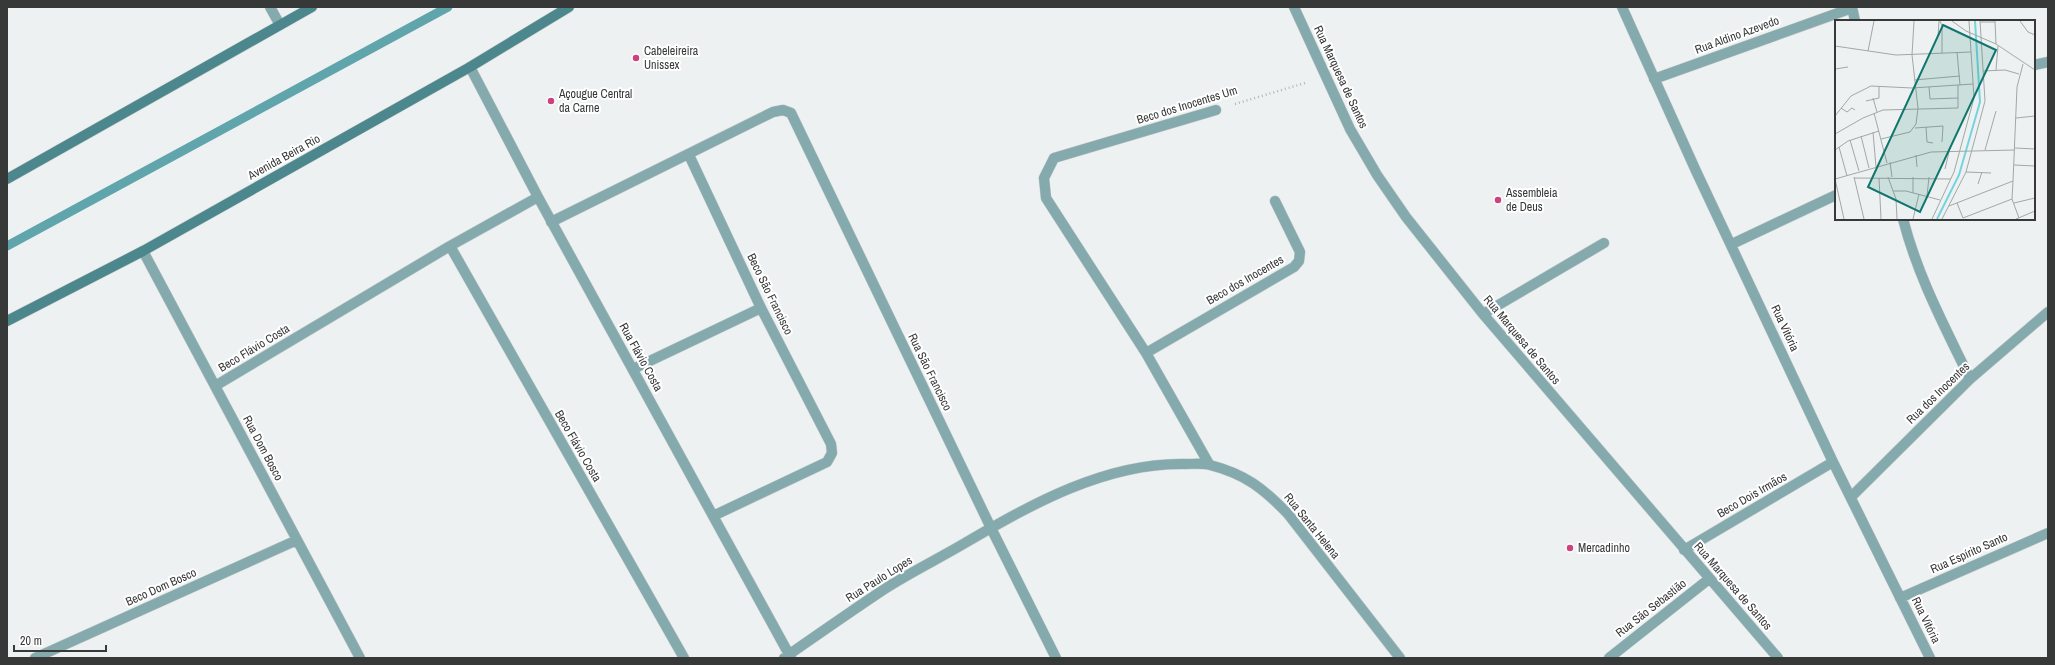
<svg xmlns="http://www.w3.org/2000/svg" width="2055" height="665" viewBox="0 0 2055 665" font-family="'Archivo Narrow',sans-serif">
	<style>
		.lines { fill: none; stroke-linecap: round; stroke-linejoin: round }
		.stream { stroke: #61a5ac; stroke-width: 9 }
		.street-casing { stroke: #c9cccc; stroke-width: 11 }
		.secondary-casing { stroke: #c9cccc; stroke-width: 11 }
		.path { stroke: #b4b7b7; stroke-width: 2.5; stroke-dasharray: 1 3; stroke-linecap: butt }
		.street { stroke: #84aaad; stroke-width: 10 }
		.secondary { stroke: #4b878c; stroke-width: 10 }
		.poi-dot { fill: #cb427e; stroke: #fff; stroke-width: 1.5 }
		.labels { text-anchor: middle; stroke-width: 4; stroke-linejoin: round; paint-order: stroke }
		.street-label { font-size: 12px; fill: #373838; stroke: #fff }
		.poi-label { font-size: 12px; fill: #373838; stroke: #fff; text-anchor: start }
		.inset-river { fill: none; stroke: #73d4dd; stroke-width: 2 }
		.inset-road { fill: none; stroke: #a4a7a7; stroke-width: 1 }
		.view { fill: #0f766e; fill-opacity: 0.15; stroke: #0f766e; stroke-width: 2 }
		.inset-edge { fill: none; stroke: #373838; stroke-width: 2 }
	</style>
	<rect width="100%" height="100%" fill="#edf1f1"/>
	<g class="lines">
		<!-- stream -->
		<path class="stream" d="M7,246L448,7"/>
		<!-- street casing -->
		<g class="street-casing">
			<path id="street" d="M270,7L280,25
				M1294,7L1350,129L1377,175L1406,217L1483,314L1778,658
				M1622,7L1696,171L1833,462L1930,658
				M1852,7L1855,21
				M2034,65L2048,62
				M470,67L538,197L791,658
				M1654,79L1852,8
				M689,155L761,308L831,444L832,453L827,462L713,516
				M1903,219C1918,277 1944,325 1970,379
				M551,222L773,112L783,110L791,113L991,528L1056,658
				M1732,244L1836,195
				M450,246L684,658
				M143,251L360,658
				M1483,314L1604,243
				M1146,353L1294,267L1299,261L1300,252L1275,201
				M633,369L761,308
				M215,386L450,246L538,197
				M1209,464L1146,353L1046,198L1044,178L1054,158L1216,110
				M1851,497L1970,379L2048,312
				M1684,550L1833,462
				M1900,598L2048,533
				M35,658L297,540
				M784,658C817,635 850,612 883,590C909,573 938,559 965,543C1032,504 1106,462 1186,464C1194,464 1203,463 1210,465C1245,474 1263,488 1288,514L1400,658
				M1609,658L1709,579"/>
		</g>
		<!-- secondary casing -->
		<g class="secondary-casing">
			<path id="secondary" d="M7,179L312,7
				M7,321L143,251L470,67L569,7"/>
		</g>
		<!-- path -->
		<path class="path" d="M1235,104L1305,83"/>
		<!-- street -->
		<use href="#street" class="street"/>
		<!-- secondary -->
		<use href="#secondary" class="secondary"/>
	</g>
	<!-- markers -->
	<g class="poi-dot">
		<circle cx="636" cy="58" r="4"/>
		<circle cx="551" cy="101" r="4"/>
		<circle cx="1498" cy="200" r="4"/>
		<circle cx="1570" cy="548" r="4"/>
	</g>
	<g class="labels">
		<!-- street labels -->
		<g class="street-label">
			<text transform="translate(1737 35) rotate(-20)" y="4">Rua Aldino Azevedo</text>
			<text transform="translate(1341 77) rotate(65)" y="4">Rua Marquesa de Santos</text>
			<text transform="translate(1187 105) rotate(-17)" y="4">Beco dos Inocentes Um</text>
			<text transform="translate(284 157) rotate(-29)" y="4">Avenida Beira Rio</text>
			<text transform="translate(1245 280) rotate(-30)" y="4">Beco dos Inocentes</text>
			<text transform="translate(770 294) rotate(64)" y="4">Beco São Francisco</text>
			<text transform="translate(1785 328) rotate(65)" y="4">Rua Vitória</text>
			<text transform="translate(1522 340) rotate(50)" y="4">Rua Marquesa de Santos</text>
			<text transform="translate(254 348) rotate(-31)" y="4">Beco Flávio Costa</text>
			<text transform="translate(641 357) rotate(61)" y="4">Rua Flávio Costa</text>
			<text transform="translate(930 372) rotate(64)" y="4">Rua São Francisco</text>
			<text transform="translate(1938 393) rotate(-44)" y="4">Rua dos Inocentes</text>
			<text transform="translate(578 446) rotate(60)" y="4">Beco Flávio Costa</text>
			<text transform="translate(263 448) rotate(62)" y="4">Rua Dom Bosco</text>
			<text transform="translate(1752 495) rotate(-30)" y="4">Beco Dois Irmãos</text>
			<text transform="translate(1312 526) rotate(51)" y="4">Rua Santa Helena</text>
			<text transform="translate(1969 553) rotate(-24)" y="4">Rua Espírito Santo</text>
			<text transform="translate(879 579) rotate(-32)" y="4">Rua Paulo Lopes</text>
			<text transform="translate(1733 586) rotate(49)" y="4">Rua Marquesa de Santos</text>
			<text transform="translate(161 587) rotate(-24)" y="4">Beco Dom Bosco</text>
			<text transform="translate(1651 608) rotate(-38)" y="4">Rua São Sebastião</text>
			<text transform="translate(1926 620) rotate(64)" y="4">Rua Vitória</text>
		</g>
		<!-- poi labels -->
		<g class="poi-label">
			<text x="644" y="55">Cabeleireira<tspan x="644" dy="14">Unissex</tspan></text>
			<text x="559" y="98">Açougue Central<tspan x="559" dy="14">da Carne</tspan></text>
			<text x="1506" y="197">Assembleia<tspan x="1506" dy="14">de Deus</tspan></text>
			<text x="1578" y="552">Mercadinho</text>
		</g>
	</g>
	<!-- overview -->
	<g transform="translate(1835 20)">
		<rect width="200" height="200" fill="#edf1f1"/>
		<path class="inset-river" d="M102,199L124,155L145,82L140,1"/>
		<path class="inset-road" d="M105,1L107,6V33M117,1L131,11L161,24L200,50M160,1L161,24M185,1L193,12L200,15M145,2H160M103,16L104,1M0,26L61,35L136,32M33,31L39,1M122,32L125,65M0,49L13,47M161,50L163,26M148,51L170,50L184,54M79,60L125,56M94,67L95,79L123,78M38,78L42,92M31,81L44,78V66M6,88L12,92L17,88L20,90M39,93L52,143M0,96L16,76L36,66L77,68L138,64M181,98L200,96M91,107L92,122L98,123M80,108L108,106L107,122M38,112L41,147M0,114L28,98L48,90L123,88V65M26,116L34,148M46,119L75,112L81,104L83,88L77,35L79,1M15,120L24,151M4,127L12,156M180,128L200,129M0,130L13,121L44,111M150,130L161,91M81,135L82,147M55,142L57,157M179,145L200,146M110,149L114,132M131,152L156,153M19,157L29,199M53,157L61,179L62,199M78,157V173M19,158L116,159M44,158L46,199M0,159L96,132L180,130M0,159L9,199M143,164L147,152M58,171H71L105,180M92,176L94,157M122,183L128,198L177,179M179,183L200,178M114,186L178,161M184,198L177,179L178,161L182,67L188,44M78,199L84,174M97,199L119,152L139,78L134,1M107,199L131,152L150,81L145,1M181,199L200,191"/>
		<path class="view" d="M108,5L161,30L85,192L33,167Z"/>
		<rect width="200" height="200" class="inset-edge"/>
	</g>
	<!-- border -->
	<rect width="2055" height="665" fill="none" stroke="#373838" stroke-width="16"/>
	<!-- scale -->
	<path d="M14 645v6h92v-6" fill="none" stroke="#373838" stroke-width="2"/>
	<text x="20" y="645" font-size="12" fill="#373838" stroke="#ffffff" stroke-width="3" paint-order="stroke">20 m</text>
</svg>
